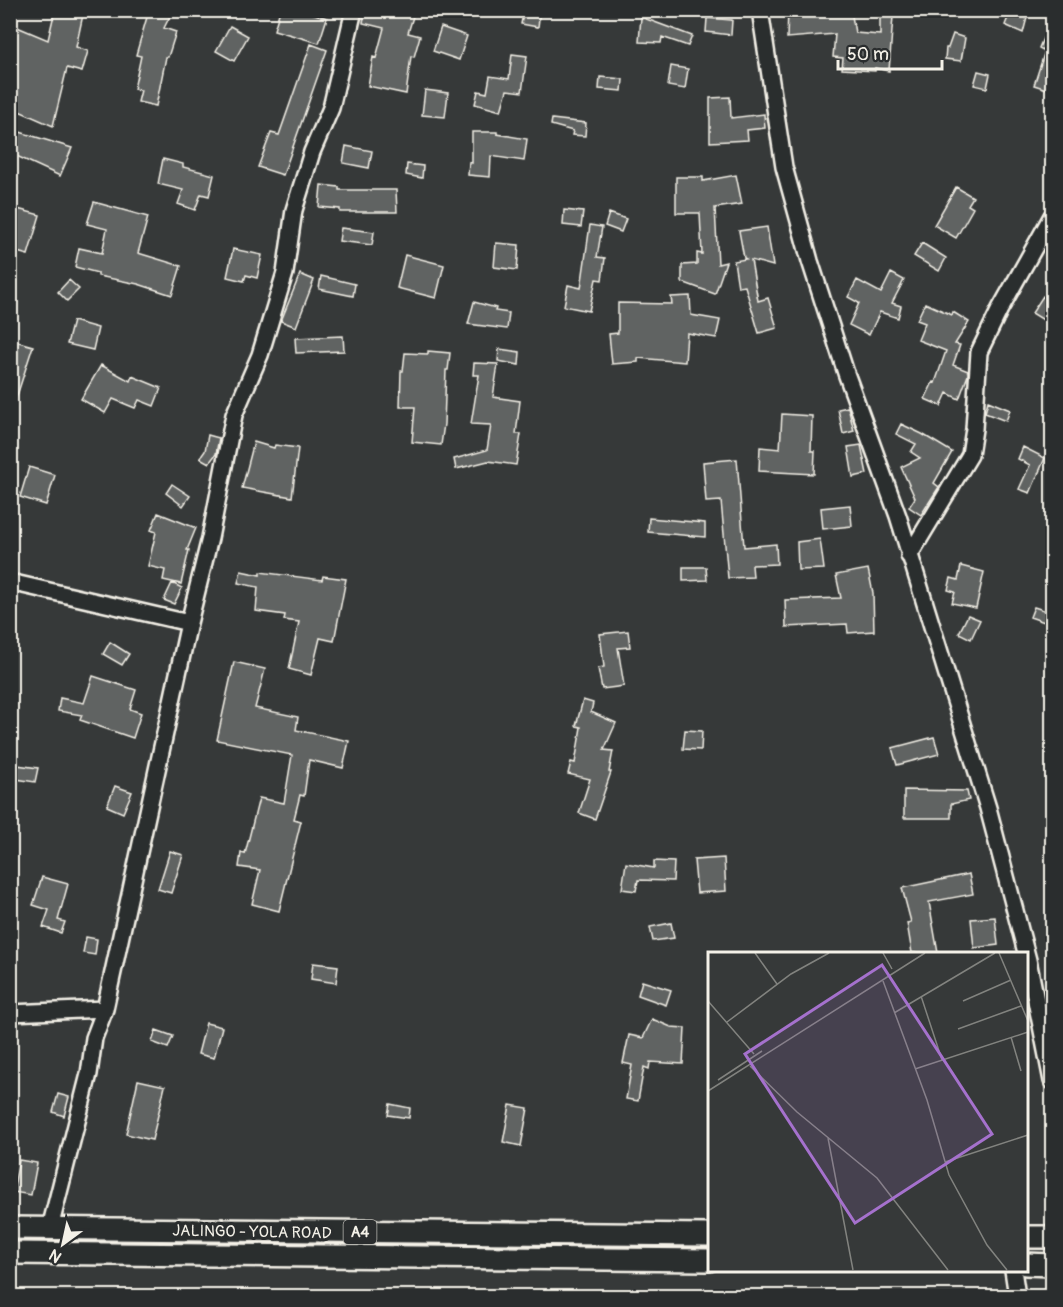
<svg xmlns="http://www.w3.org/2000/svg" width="1063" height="1307" viewBox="0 0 1063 1307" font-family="Pangolin,sans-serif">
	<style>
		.building { fill: #616362; stroke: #f4f1e8; stroke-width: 1.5 }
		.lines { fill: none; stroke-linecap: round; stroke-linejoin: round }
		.minor-casing { stroke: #f4f1e8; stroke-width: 20 }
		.highway-casing { stroke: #f4f1e8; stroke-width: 26 }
		.minor { stroke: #2a2d2e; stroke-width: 15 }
		.highway { stroke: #2a2d2e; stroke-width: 21 }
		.labels { text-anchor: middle; stroke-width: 6; stroke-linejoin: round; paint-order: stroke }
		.shield { fill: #2a2d2e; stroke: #b7b6b0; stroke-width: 1.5 }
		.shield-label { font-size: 15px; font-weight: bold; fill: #f4f1e8 }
		.street-label { font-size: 16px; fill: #f4f1e8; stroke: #2a2d2e }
		.inset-road { fill: none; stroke: #82837f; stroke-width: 1.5 }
		.view { fill: #a571cd; fill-opacity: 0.15; stroke: #a571cd; stroke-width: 3 }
		.inset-edge { fill: none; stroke: #f4f1e8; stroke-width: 3 }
	</style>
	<rect width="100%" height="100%" fill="#363939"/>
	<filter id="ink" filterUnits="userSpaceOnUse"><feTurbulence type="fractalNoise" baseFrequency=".0167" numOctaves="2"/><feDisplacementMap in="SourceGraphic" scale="12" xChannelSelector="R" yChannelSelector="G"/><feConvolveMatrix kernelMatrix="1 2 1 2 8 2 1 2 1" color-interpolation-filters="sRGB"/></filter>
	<g filter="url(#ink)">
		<!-- building -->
		<path class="building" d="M55,10H84L76,47L88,51L82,72L67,68L53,126L10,107V24L48,40Z
			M149,10H173L164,28L176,32L168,57H166L156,106L138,102L141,90L134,89L141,56L136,55Z
			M280,10H302L327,18L319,43L274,30Z
			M365,10H415L408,33L420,36L414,57L411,56L406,94L368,86L373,57L376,58L384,28L363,23Z
			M524,10H540L538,27L521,24Z
			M788,10H851L855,33L880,35V16H893L889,71L875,68V71L842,69L843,58L833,57L835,34L787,38Z
			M1011,10H1029L1023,33L1005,25Z
			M1053,15V91L1034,85L1045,51L1039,48Z
			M641,17L692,36L688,46L662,37L661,43L639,42Z
			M707,18L732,20L731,35L706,32Z
			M230,26L248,36L234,61L216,51Z
			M441,27L467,36L459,60L433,51Z
			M953,34L965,38L961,61L945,59L946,48H948Z
			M311,44L327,50L283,175L258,167L271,133L279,135Z
			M512,54L527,56L522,92L507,90L501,111L475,104L478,91L487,93L490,76L509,79Z
			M671,66L688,69L685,89L668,86Z
			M978,71L990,74L987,88L974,85Z
			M600,77L623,79L622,91L599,89Z
			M425,90L448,93L445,117L422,115Z
			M730,97L731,118L764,114L765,128L747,130L748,140L710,142V98Z
			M552,119L586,123L585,136L572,135L573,131L551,125Z
			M10,129L72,148L60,176L10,153Z
			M472,132H497V134L527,139L524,161L491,156L490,177L468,175L469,162L472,163Z
			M346,146L372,151L369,168L343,163Z
			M163,159L183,164V167L214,175L209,196L201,194L195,210L178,204L183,190L158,184Z
			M407,164L423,166L422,178L406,175Z
			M736,175L742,204L715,208L718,264L726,262L715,294L682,282V265L697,264V253L702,254L700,213H676V177H703V181Z
			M321,185L339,187V190H396L397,212H340V209L319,207Z
			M956,187L973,197L968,205L973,208L956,238L934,225Z
			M94,202L148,217L138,253L181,266L172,295L138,284L98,276V273L75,267L79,248L102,253L107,229L87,224Z
			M10,207L40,215L28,255L10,250Z
			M564,210L583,212L581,227L563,225Z
			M609,213L626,219L621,232L605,226Z
			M590,225L602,227L597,257L605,258L602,280L596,279L589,311L564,306L568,285L581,288Z
			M767,227L773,266L751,260L758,301L768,298L777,328L759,333L745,286L738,287L734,261L746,259L744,258L739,231Z
			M341,228L374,232L372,245L339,241Z
			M496,243L519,245L517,270L494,267Z
			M922,243L946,258L939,271L914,256Z
			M233,249L262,255L257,278L246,275L244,281L227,277Z
			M405,255L444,265L436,298L397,288Z
			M891,273L904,280L892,303L901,306L898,318L880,312L869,335L849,325L859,303L848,297L857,280L881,293Z
			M300,274L314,280L296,327L281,321Z
			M321,276L355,284L353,296L319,289Z
			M69,280L79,289L67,301L58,292Z
			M690,296L691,315L720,320L716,338L687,333L685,362L638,358V362L612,364L609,334L618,333V303L672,304L671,297Z
			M1043,296L1053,302V326L1032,313Z
			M474,302L496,308L495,311L509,313L507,329L468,324Z
			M925,303L952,315L953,312L969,322L955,344L960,345L953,365L968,371V375L959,399L947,393L941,406L925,399L933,382L935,383L946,351L918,340L925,323L917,320Z
			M73,321L98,328L93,350L67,344Z
			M343,336L344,351L296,353L295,338Z
			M15,341L33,346L13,408H10V359Z
			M499,349L520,352L519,365L498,361Z
			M428,351L450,353L448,370H446L444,424L441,445L412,442L415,407H400L401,371H403L405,353L428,354Z
			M474,363L498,364L493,397L520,401L516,434H521L516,465L488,461L456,469L454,459L487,450L491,425L471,424L479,375H473Z
			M101,365L130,381L132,376L161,388L154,406L139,400L135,408L113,399L105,413L81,399Z
			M988,401L1010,410L1006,421L985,413Z
			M848,407L854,431L843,434L838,409Z
			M782,414L812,416L811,451H815L814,474L759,471L760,447L780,449Z
			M901,424L922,434L952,452L934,483L939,487L921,515L909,507L915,498L901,467L920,458L911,452L916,444L896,434Z
			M208,435L219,438L216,454L209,463L200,458L205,451Z
			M254,442L274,448L275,445L298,448L292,497L242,488Z
			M861,445L867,474L853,477L848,447Z
			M1023,447L1045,458L1030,493L1019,489L1030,465L1018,459Z
			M737,459L744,547L776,544L777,564L752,565L753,577L728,578L721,501L706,502L703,462Z
			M29,467L55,475L46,505L20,497Z
			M172,484L190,496L183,506L166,493Z
			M850,505L852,526L823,529L821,508Z
			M158,513L196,528L187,550H189L181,584L163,580L165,570L148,566L156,532L151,530Z
			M649,518L705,523V537L648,532Z
			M820,539L824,569L798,570L797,542Z
			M961,566L984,572L976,608L952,603L955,592L948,590L951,578L958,580Z
			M683,567H706L707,580L683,581Z
			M868,569L873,593L874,631L848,633L847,624L786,627L785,600L841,598L836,575Z
			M241,571L260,575V572L322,580L323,576L346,579L334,641L320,638L311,675L289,669L299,622L284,620L285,615L256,611L258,587L238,583Z
			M172,583L182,588L174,604L164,600Z
			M1034,607L1053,613V625L1030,617Z
			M968,615L980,620L971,639L959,633Z
			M628,631L630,647L618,648L624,686L602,689L598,668L604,667L600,634Z
			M110,642L129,654L122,665L103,654Z
			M234,662L265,669L255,708L298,717L296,730L349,741L343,768L309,760L304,796L300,795L294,819L301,821L279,911L252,904L260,870L239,867L241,853L245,854L259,798L284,803L292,755L217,740Z
			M93,676L136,690L130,709L141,713L133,738L80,720L82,715L58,711L60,698L84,703Z
			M583,700L593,703L591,712L616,723L604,750L613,751L609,772H611L595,819L579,813L590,779L568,774L571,762L575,763L581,727L576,726Z
			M685,730L702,731L701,750L683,749Z
			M934,737L939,754L897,765L892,748Z
			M10,764L38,768L35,782L10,778Z
			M115,786L132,792L123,813L107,806Z
			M904,790L967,791L969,800L951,804V818H904Z
			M170,851L183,855L171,893L158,889Z
			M724,858L726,891L697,893L694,860Z
			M654,861L674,862L673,881L638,880L636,891L622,889L626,863L654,868Z
			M969,874L973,894L929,902L938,953H912L907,923L911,922L902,888Z
			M42,877L68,884L58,920L65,922L61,933L43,927L49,910L33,905Z
			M995,917L998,945L974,948L971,919Z
			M671,923L674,938L653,941L650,927Z
			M86,937L97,939L95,955L83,953Z
			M313,963L338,966L336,983L311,979Z
			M642,981L671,990L666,1005L638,995Z
			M652,1019L671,1027L685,1028L683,1064L650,1062L649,1069L644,1067L638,1101L626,1099L632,1065L623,1063L629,1035L643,1038Z
			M206,1023L222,1027L214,1058L198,1054Z
			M156,1030L173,1036L168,1048L152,1042Z
			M138,1080L165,1086L152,1140L126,1134Z
			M58,1094L69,1097L64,1116L53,1112Z
			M390,1104L410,1108L409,1118L388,1115Z
			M510,1105L528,1108L521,1146L503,1142Z
			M19,1160L37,1163L31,1195L13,1192Z"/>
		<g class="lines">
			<!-- minor casing -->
			<g class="minor-casing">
				<path id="minor" d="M760,10L784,167L810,261L846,373L898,516L988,808L1028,960L1052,1081
					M909,556L970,455L974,429L979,352L1000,309L1052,216
					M10,582L189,623
					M10,1013L105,1009
					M50,1228L89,1074L94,1038L105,1009L189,623L210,538L234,415L260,355L285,273L294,210L312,152L331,108L354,10
					M1013,1270L1017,1296"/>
			</g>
			<!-- highway casing -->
			<g class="highway-casing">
				<path id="highway" d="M10,1228L709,1235
					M1026,1237H1052
					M10,1253L709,1260
					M1026,1264L1052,1265"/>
			</g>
			<!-- minor -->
			<use href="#minor" class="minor"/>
			<!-- highway -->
			<use href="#highway" class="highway"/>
		</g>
	</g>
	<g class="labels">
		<!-- shield labels -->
		<rect class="shield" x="343.5" y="1220" width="33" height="24" rx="4.5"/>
		<g class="shield-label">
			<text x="360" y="1237">A4</text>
		</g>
		<!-- street labels -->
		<g class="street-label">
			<text transform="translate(252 1231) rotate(1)" y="6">JALINGO - YOLA ROAD</text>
		</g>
	</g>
	<!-- overview -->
	<g transform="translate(708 952)">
		<rect width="320" height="320" fill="#363939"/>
		<path class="inset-road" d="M47,1L69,32M175,1L184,17M291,1L320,69M175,29L219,148L241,223L279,293L299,318M213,44L234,108M0,49L46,102M255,49L303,28M186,61L287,1M19,70L83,22L121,1M250,77L313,54M303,85L313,119M42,114L89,160L169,226L240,318M207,117L320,80M10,128L54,99M0,139L217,1M120,186L145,318M237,210L320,183"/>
		<path class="view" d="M174,13L284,182L147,271L37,102Z"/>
		<rect width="320" height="320" class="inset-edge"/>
	</g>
	<!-- margin -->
	<rect width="1063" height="1307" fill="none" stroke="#2a2d2e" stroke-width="36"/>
	<rect x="18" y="18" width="1027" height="1271" fill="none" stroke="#f4f1e8" stroke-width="2" filter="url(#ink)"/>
	<!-- north arrow -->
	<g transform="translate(63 1244) rotate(213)" stroke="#2a2d2e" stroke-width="4.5" paint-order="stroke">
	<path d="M0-4.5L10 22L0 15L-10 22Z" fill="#f4f1e8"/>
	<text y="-9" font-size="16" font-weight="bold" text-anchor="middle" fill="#f4f1e8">N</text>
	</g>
	<!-- scale -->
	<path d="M838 60v9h104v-9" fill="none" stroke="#f4f1e8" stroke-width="3"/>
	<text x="847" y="60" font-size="18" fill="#f4f1e8" stroke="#2a2d2e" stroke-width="4.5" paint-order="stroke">50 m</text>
</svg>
